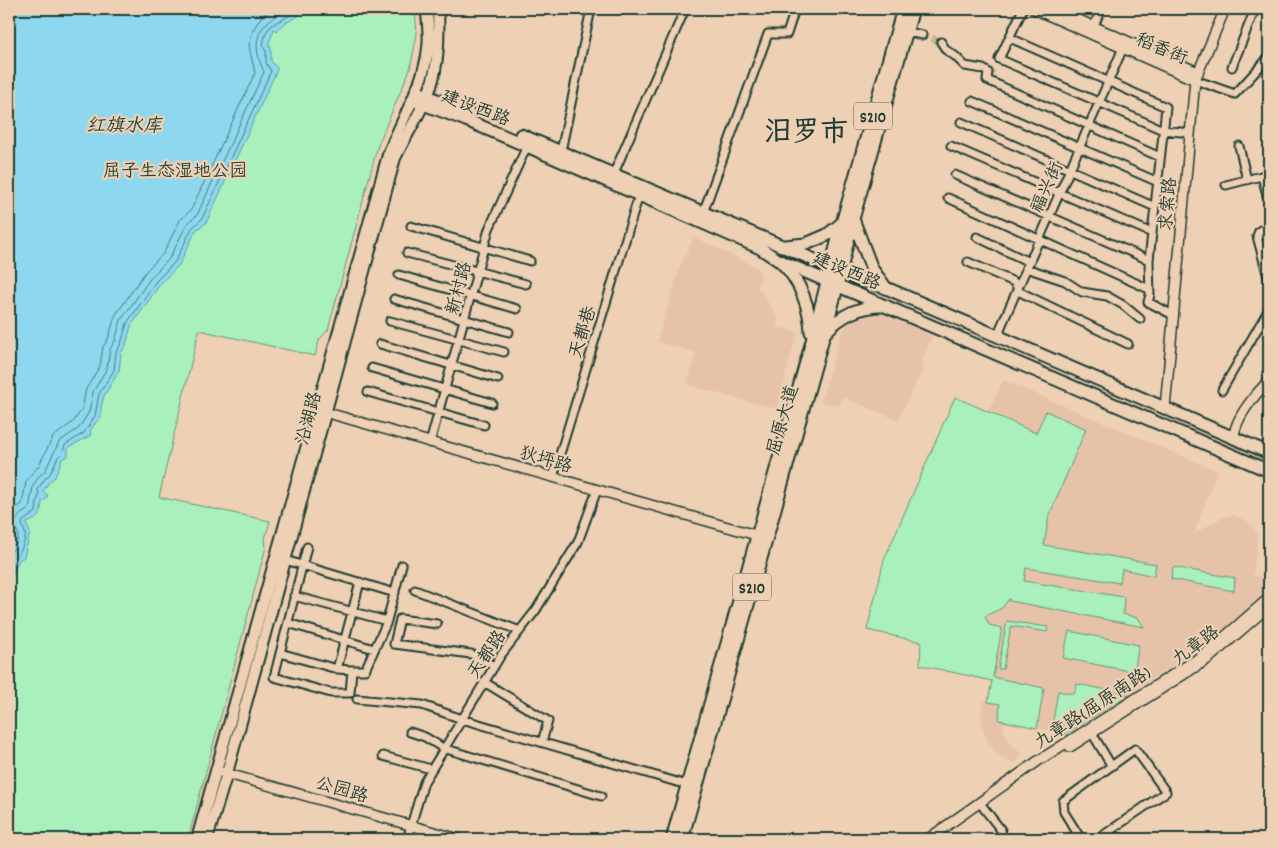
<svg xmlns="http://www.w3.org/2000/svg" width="1278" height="848" viewBox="0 0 1278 848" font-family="Dekko,'LXGW WenKai TC',sans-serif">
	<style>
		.built { fill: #e6c2a9 }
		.green { fill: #a9f0bd; stroke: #649678 }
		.water { fill: #8dd8ee; stroke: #619aa4 }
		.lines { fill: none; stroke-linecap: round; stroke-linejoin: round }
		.shore { stroke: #4b7b7e; stroke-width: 1 }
		.minor-tunnel { stroke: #c5b39a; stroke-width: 7; stroke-dasharray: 7 3.5; stroke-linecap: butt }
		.minor-casing { stroke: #1f3d34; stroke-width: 11 }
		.tertiary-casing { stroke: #1f3d34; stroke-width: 12 }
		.secondary-casing { stroke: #1f3d34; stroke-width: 14 }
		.primary-casing { stroke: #1f3d34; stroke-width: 15 }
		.minor { stroke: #eed0b4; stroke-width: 7 }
		.tertiary { stroke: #eed0b4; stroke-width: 9 }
		.secondary { stroke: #eed0b4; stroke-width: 10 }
		.primary { stroke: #eed0b4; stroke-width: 11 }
		.labels { text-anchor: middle; stroke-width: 4.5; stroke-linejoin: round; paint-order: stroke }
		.shield { fill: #eed0b4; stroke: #5d695a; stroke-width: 1 }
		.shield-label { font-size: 16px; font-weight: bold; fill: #1f3d34 }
		.street-label { font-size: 18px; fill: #1f3d34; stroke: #eed0b4 }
		.park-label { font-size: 18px; fill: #26463b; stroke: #eed0b4 }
		.water-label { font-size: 19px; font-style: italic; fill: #24453d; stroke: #eed0b4 }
		.town-label { font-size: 28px; font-weight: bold; fill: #1f3d34; stroke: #eed0b4 }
	</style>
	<rect width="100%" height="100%" fill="#eed0b4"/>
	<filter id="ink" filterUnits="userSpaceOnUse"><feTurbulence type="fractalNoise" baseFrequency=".02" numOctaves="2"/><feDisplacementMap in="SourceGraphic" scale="10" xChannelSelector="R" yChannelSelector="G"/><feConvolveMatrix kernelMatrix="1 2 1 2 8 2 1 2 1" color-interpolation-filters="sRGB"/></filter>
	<g filter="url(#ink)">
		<!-- built -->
		<path class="built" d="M694,237L756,267L761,275L757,290L761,291L778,319L776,327L797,332L777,409L687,385L696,353L657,342L680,266Z
			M869,314H882L933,335L921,362L925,364L898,420L843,397L840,406L821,402L841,333L848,323Z
			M1003,380L1217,471L1194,534L1223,517L1234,515L1247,521L1258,535L1253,576L1261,577L1269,569V594L1248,611L1202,647L1066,734L1004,722L1003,731L1012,745L1017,748L1021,755L1016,763L1009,762L997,753L988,742L982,726L981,715L984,701L988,702L992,681L920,665L921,642L867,630L884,560L955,397L988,412Z"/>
		<!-- green -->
		<path class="green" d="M9,9H415L417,34L410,69L378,145L328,330L319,340L315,356L199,330L159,497L270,521L265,539L266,547L188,839H9Z
			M955,397L1036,433L1046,411L1086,429L1049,516L1044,545L1156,564L1154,576L1122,569L1120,583L1026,568L1024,581L1124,597L1123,614L1138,618L1144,627L1010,601L1009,599L1002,608L985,616L989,625L1002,628L993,677L1044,688L1037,728L999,720L1000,704L988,702L992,681L920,665L921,642L867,630L884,560Z
			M1173,567L1235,578L1234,591L1171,579Z
			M1007,621L1048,627L1047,632L1011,626L1003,669H998Z
			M1069,631L1139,645L1134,672L1063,658Z
			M1077,684L1129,694L1066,734L1061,733L1063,724L1053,721L1058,691L1074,694Z"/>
		<!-- water -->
		<path class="water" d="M9,9H300L298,16L284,24L277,31L274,29L268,46L271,47V61L277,68V70L206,223L196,230L179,265L161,283L131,326L126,345L121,353L119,371L104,396L101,407V417L96,422L90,431L91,435L68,448V456L62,459L55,477L48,483L43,492L48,495L47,498L42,502C40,516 41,517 27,523V526L30,532L24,557L19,560L9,583Z"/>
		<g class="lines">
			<!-- shore -->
			<path class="shore" d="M9,519L13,510L22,504L26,482L33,472L38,467L53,437L73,422L82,409L86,389L100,366L103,347L108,339L115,316L146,271L163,254L180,220L191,210L255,73L249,46L253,30L261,17L273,9
				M9,556C12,550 19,543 18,534C18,532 16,529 15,527C15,516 22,514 29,509L33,486L39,476L45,471L59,442L79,428L89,412L93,392L107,368L110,349L115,341L121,320L152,276L169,259L187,224L197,215L264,72C250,40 257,25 287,9
				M9,570C14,562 27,543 25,533C24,528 21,527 23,521L36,512L37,501L39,496L38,489L44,480L50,474L58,457L63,452L65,445L84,433L95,416L99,394L114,370L116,352L121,344L127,323L157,280L175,262L192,228L202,219L271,71L266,63V51L263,46C264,40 265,32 270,27C276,20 292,18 295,9"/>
			<!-- minor-tunnel -->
			<path class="minor-tunnel" d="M922,35L941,42"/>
			<!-- minor casing -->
			<g class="minor-casing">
				<path id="minor" d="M1023,9L999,59L1163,130L1190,133
					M1092,31L1101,9
					M907,32L922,35
					M1010,38L1166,107L1149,260L1150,295L1148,302L1173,315
					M941,42L946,50L955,56L965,66L983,69L988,72L987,80L1160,157
					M1232,67L1255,9
					M1195,80L1235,94L1269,57
					M972,101L1158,182
					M961,122L1155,207
					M951,146L1152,233
					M1239,146L1247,180
					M561,151L591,9
					M614,173L685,9
					M955,175L1149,260
					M1262,176L1269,203
					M1226,185L1269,174
					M948,198L1149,289
					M703,213L768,34H787L795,9
					M411,226L530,261
					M1269,226L1259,231L1257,236L1269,281
					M977,237L1029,262
					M407,253L526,284
					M968,262L1014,282L1020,292L1128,344
					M1026,268L1065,281L1082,292L1107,296L1123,305L1140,319
					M399,275L517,309
					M394,299L509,332
					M390,321L504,352
					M1001,338L1000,329L1123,48
					M380,344L498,379
					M372,368L492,403
					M1222,390L1269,309
					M368,392L484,425
					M430,443L489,229L527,146
					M553,477L639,195
					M307,547L274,677L331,693H350L352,670H365L386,624L402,565
					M285,560L395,593
					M415,590L520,631
					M294,596L387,621
					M288,623L374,649
					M437,624L400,619L394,644L471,654L494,666
					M280,653L337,669L352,670
					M337,669L360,582
					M484,682L548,721L542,742
					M357,699L422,705L462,719L687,785
					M410,732L425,737L443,748L601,796
					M1092,733L1111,765
					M383,756L431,769
					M983,807L1001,830L1003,839
					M407,839L424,782L501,655L536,610L578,542L597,490
					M1081,839L1064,812L1063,801L1135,749L1166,792L1098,839
					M1114,839L1118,837L1122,839"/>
			</g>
			<!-- tertiary casing -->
			<g class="tertiary-casing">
				<path id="tertiary" d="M1034,9L1195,80
					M1054,9L1198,72
					M1165,408L1195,80L1225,9
					M321,411L763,537
					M1234,438C1234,419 1256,393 1269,381
					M1070,747L1208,659L1269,606
					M221,772L459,839
					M928,839L1038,761L1205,654L1269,598"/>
			</g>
			<!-- secondary casing -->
			<g class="secondary-casing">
				<path id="secondary" d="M197,839L388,155C401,119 424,86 428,48C430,36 427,21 427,9
					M207,839L227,773L395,158C406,135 421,113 430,89C439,64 439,35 438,9"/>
			</g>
			<!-- primary casing -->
			<g class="primary-casing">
				<path id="primary" d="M416,91L469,114
					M413,100L466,120L527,146L760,248L778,260L1269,471
					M521,135L857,278L886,288L1269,453
					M853,219L872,269L886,288
					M785,246L806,244L827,235L842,223
					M782,263C800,280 810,308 811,332
					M825,333C840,315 862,305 886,306
					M672,839L812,341L842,223L903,9
					M682,839L834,299L853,219L913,9"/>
			</g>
			<!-- minor -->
			<use href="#minor" class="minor"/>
			<!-- tertiary -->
			<use href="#tertiary" class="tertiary"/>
			<!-- secondary -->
			<use href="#secondary" class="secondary"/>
			<!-- primary -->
			<use href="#primary" class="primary"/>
		</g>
	</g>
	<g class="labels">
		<!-- shield labels -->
		<g class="shield">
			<rect x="854" y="102.5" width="38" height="27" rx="4"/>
			<rect x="733" y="573.5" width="38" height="27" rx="4"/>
		</g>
		<g class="shield-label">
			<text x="873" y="122">S210</text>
			<text x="752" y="593">S210</text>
		</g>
		<!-- street labels -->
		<g class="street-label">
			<text transform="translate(1162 48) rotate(23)" y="6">稻香街</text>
			<text transform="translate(476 107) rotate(21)" y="6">建设西路</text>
			<text transform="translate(1046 187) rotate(-66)" y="6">福兴街</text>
			<text transform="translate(1167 204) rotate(-85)" y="6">求索路</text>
			<text transform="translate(847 270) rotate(23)" y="6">建设西路</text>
			<text transform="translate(458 288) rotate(-75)" y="6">新村路</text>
			<text transform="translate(582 332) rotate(-73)" y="6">天都巷</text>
			<text transform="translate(308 418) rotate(-75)" y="6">沿湖路</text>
			<text transform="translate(782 420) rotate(-74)" y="6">屈原大道</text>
			<text transform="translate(546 459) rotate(16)" y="6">狄坪路</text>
			<text transform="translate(1195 645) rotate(-37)" y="6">九章路</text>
			<text transform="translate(486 654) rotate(-56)" y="6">天都路</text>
			<text transform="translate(1092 707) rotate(-33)" y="6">九章路(屈原南路)</text>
			<text transform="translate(342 789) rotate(16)" y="6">公园路</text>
		</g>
		<!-- park labels -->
		<g class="park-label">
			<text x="175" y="176">屈子生态湿地公园</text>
		</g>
		<!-- water labels -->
		<g class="water-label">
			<text x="124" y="131">红旗水库</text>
		</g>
		<!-- town labels -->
		<g class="town-label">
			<text x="806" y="140">汨罗市</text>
		</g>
	</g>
	<!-- margin -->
	<rect width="1278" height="848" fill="none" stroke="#eed0b4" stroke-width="30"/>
	<rect x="15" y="15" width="1248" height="818" fill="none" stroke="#1f3d34" stroke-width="2" filter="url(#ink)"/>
</svg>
